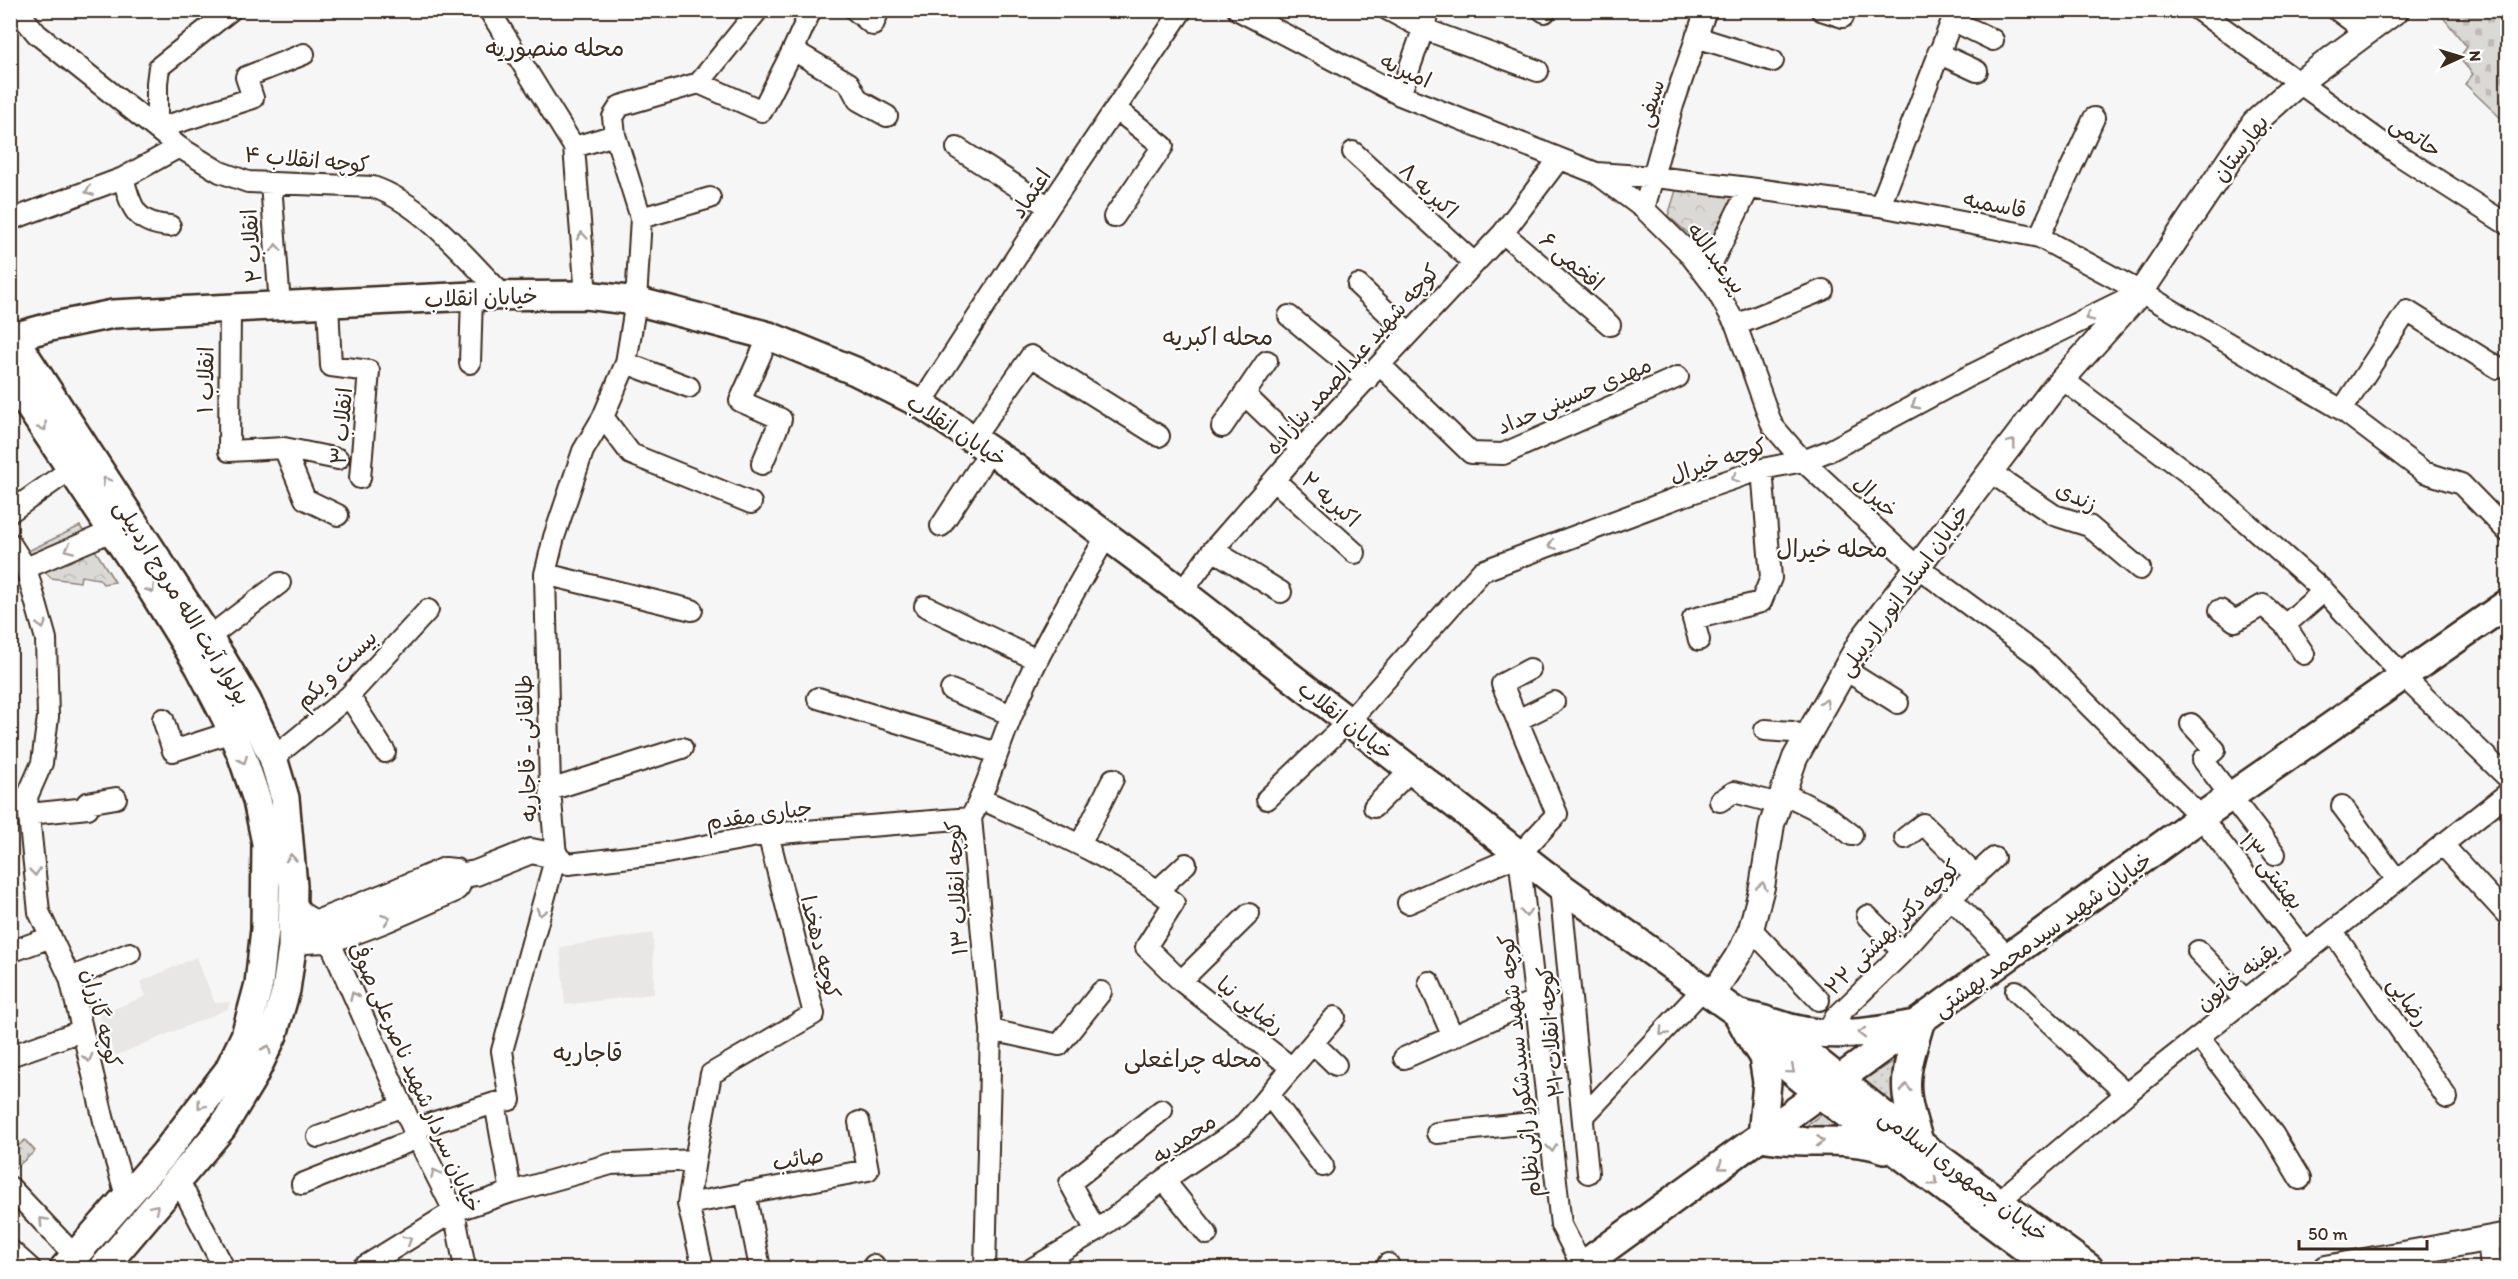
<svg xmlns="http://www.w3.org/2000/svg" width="2518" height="1279" viewBox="0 0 2518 1279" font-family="Itim,'Playpen Sans Arabic',sans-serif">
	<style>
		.built { fill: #e9e7e6 }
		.grass { fill: url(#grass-dots); stroke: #8b827a; stroke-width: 1.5 }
		.cemetery { fill: url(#cemetery-stones); stroke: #8b827a; stroke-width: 1.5 }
		.park { fill: url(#park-crowns); stroke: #8b827a; stroke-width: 1.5 }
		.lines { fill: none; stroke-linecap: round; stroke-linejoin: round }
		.minor-casing { stroke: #3b2a1e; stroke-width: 24 }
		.tertiary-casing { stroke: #3b2a1e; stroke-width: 28 }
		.secondary-casing { stroke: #3b2a1e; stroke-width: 32 }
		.minor { stroke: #fff; stroke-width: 20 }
		.tertiary { stroke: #fff; stroke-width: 24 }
		.secondary { stroke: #fff; stroke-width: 27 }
		.oneway { stroke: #a79f9a }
		.labels { text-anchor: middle; stroke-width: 4.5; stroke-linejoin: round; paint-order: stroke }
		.street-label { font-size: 22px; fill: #3b2a1e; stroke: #fff }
		.neighbourhood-label { font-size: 24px; fill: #3b2a1e; stroke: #fff }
	</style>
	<defs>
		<pattern id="grass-dots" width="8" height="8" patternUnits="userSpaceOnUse" patternTransform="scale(1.5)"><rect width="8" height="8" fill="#dbd9d6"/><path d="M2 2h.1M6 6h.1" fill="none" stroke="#bdbab7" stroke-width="1.8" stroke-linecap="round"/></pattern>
		<pattern id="cemetery-stones" width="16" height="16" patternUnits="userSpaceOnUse" patternTransform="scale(1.5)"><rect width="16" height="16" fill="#dbd9d6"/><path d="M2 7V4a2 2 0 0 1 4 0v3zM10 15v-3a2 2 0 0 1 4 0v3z" fill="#bdbab7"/></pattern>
		<pattern id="park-crowns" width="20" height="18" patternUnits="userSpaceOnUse" patternTransform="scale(1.5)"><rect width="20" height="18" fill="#dbd9d6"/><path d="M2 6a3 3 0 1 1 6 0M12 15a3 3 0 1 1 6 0" fill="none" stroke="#bdbab7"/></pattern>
	</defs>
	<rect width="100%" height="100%" fill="#f7f6f6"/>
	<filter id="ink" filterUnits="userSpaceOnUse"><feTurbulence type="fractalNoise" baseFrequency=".0167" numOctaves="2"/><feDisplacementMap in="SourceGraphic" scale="12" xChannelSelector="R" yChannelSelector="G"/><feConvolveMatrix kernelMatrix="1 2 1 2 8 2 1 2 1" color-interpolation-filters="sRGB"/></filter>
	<g filter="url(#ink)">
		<!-- built -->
		<path class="built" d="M653,933L654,994L565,1005L560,947Z
			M196,957L215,1003L230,1002L228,1009L115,1056L99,1015L146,996L140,982Z"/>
		<!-- grass -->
		<path class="grass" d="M1899,1058L1894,1088L1895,1109L1863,1086L1866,1078Z
			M1823,1113L1853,1133L1799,1131Z
			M25,1140L35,1151L11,1172V1152Z"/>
		<!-- cemetery -->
		<path class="cemetery" d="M2438,11H2507V124L2465,84L2473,74L2459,58L2467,47Z"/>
		<!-- park -->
		<path class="park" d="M1677,187L1740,194L1710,252L1668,216Z
			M80,526L115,582L103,584L99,579L81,576L80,582L51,578L26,552Z"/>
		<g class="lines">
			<!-- minor casing -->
			<g class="minor-casing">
				<path id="minor" d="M17,10L37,34L179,147L220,172L248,182L373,187C423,204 467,259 503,295
					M231,10L159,67L157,83V129L253,98L246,77L304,54
					M489,10L574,147L586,295
					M855,10L873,25L879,10
					M1238,10L1400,95L1596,173L1644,209L1687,251L1714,286L1736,325L1772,425L1803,461L1916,566L2041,658L2201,817L2306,953
					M1388,10L1424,29L1538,71
					M1542,10L1545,12
					M1821,10L1843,17
					M2198,10L2402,157L2508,225
					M2337,10L2368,33
					M1952,20L1993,40
					M1696,37L1773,61
					M793,50L849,83L858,100L887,116
					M1938,53L1977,71
					M699,83L758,10
					M1400,95L1430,10
					M574,147L615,135
					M957,148L1049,207
					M1353,152L1473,262
					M1596,173L1655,177L1749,188L1880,206L2039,237L2141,292L2342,410L2424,472L2461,484L2508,532
					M123,178C132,209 135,223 170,226
					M271,183L280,306
					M1880,206L1956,10
					M1644,209L1672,108L1706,10
					M1114,217L1163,146L1116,109
					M641,218L710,198
					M10,220L123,178L179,147
					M1503,233L1610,325
					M2039,237L2094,118
					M1706,275L1749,188
					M1358,285L1409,333
					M328,304L331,366L369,371L360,478
					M230,308L229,451L284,448L338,459
					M1289,316L1367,380
					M1736,325L1823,290
					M470,363L472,296
					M626,363L689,387
					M1380,365L1471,453L1503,454L1678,377
					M2062,379L2204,485L2324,591L2403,676L2508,778
					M1244,394L1301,449
					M921,404L1049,207L1182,10
					M2342,410L2407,311L2498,368
					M603,417L631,454L751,503
					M1222,427L1267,361
					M973,439L1031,356L1159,436
					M284,448L305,499L338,515
					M762,464L781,419L740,401L769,336
					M1990,472L2054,515L2089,526L2140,569
					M1274,480L1355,553
					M10,512L71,469
					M941,526L990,451
					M10,543L26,568L46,639L48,717L42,763L27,797L39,912L70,978L104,1121L127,1199
					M1213,550L1281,592
					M26,568L112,531
					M545,574L692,610
					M1182,592L1213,550L1301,449L1503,233L1559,159
					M925,606L1037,660
					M2220,610L2235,621L2263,605L2285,625L2304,654
					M2285,625L2324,591
					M209,637L280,583
					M1699,640L1693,619L1761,602L1771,578L1762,469
					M1844,669L1898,703
					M951,690L1012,715
					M349,696L385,752
					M818,698L997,753
					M163,719L173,751L232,732
					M1518,720L1554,702
					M2191,724L2215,750L2203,760L2275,854
					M1765,730L1792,732L1806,737
					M273,758L349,696L428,610
					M550,790L682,748
					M1783,793L1825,814L1852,835
					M981,799C1047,829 1116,858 1174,903L1146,947L1181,981L1292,1068
					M1267,799L1349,721L1482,571L1674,499L1762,469L1803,461L1831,450L1969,376L2136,294
					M1720,801L1734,792L1779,804
					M10,806L27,797
					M2342,806L2397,880
					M1374,807L1411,770
					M29,814L88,808L87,803L116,798
					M1905,838L1923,824L1976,876
					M2442,844L2508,916
					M1080,845L1113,779
					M1519,855L1561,1225L1583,1268
					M556,856L568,864L666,853L768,834L971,818
					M1560,886L1588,1173
					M1158,890L1186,864
					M1951,898L2009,958
					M1408,903L1519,855L1557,814L1502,684L1530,669
					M1867,916L1903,952
					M1751,929L1819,1000
					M2333,932L2447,1098
					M329,940L413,1129L454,1211L465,1268
					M2198,951L2245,1000
					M10,952L51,937
					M70,978L130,953
					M1181,981L1249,914
					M1429,982L1453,1037
					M2016,991L2126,1094
					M991,1030L1059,1045L1101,992
					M1827,1033L1835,1018L1903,952L1951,898L1994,858
					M2199,1037L2273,1134L2300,1179
					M1313,1043L1336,1065
					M10,1056L81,1031
					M1404,1058L1536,1000
					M1269,1095L1323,1166
					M495,1103L511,1192
					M1583,1117L1703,989
					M413,1129L495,1103L510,1100L502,1051L556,856L550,790L545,574L554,537L583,451L603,417L626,363L636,301L641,218L615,135L613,117L620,106L699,83L762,111L793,50L811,10
					M1437,1133L1549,1121
					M318,1137L403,1106
					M695,1160L688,1204L703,1268
					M1164,1180L1207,1234
					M179,1181L224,1268
					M302,1184L418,1138
					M10,1187L75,1256
					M745,1192L760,1268
					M1999,1201L2126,1094L2508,793
					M688,1204L868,1170L859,1122
					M1096,1231L1070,1183L1162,1110
					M2488,1239L2491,1268
					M10,1250L30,1268
					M1388,1264L1390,1268
					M874,1265V1268
					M362,1268L454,1211L511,1192L611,1164L695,1160L711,1074L814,1014L768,834
					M985,1268L991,1030L971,818C988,785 998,749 1012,715C1038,652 1073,594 1107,535
					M1033,1268L1096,1231L1164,1180L1241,1128L1335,1017"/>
			</g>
			<!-- tertiary casing -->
			<g class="tertiary-casing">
				<path id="tertiary" d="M458,876L476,873L531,851L556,856
					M292,948C305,936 316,943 331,939C373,927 413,908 453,890C461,885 460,878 455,871L445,870L390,894L319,922C305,921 299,913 293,902
					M1712,995L1742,949L1751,929L1762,887L1772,824L1795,758L1861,641L2051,392L2141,292L2254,123L2300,82L2397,10
					M2326,1268L2508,1235"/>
			</g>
			<!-- secondary casing -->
			<g class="secondary-casing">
				<path id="secondary" d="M10,332L221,657L247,701L273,758L285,798L293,886L292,948L286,990L273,1035L253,1077L222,1128L103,1268
					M10,338L50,327L113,314L472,296L586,295L636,301L769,336L855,371L921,404L1010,464L1182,592L1560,886L1737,1013L1765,1020L1920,1144L2089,1268
					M10,378L150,587L199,666L226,718L242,756L257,800L266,843L265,929L259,984L245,1036L228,1071L164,1154L64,1268
					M1737,1013L1749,1035L1821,1095L2051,1268
					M1775,1023C1822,1041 1871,1033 1920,1023C1903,1079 1901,1088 1920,1144
					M1752,1040L1763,1057L1767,1082L1762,1137C1804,1146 1843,1135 1885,1149
					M1579,1268L2201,817L2508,603"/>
			</g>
			<!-- minor -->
			<use href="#minor" class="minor"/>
			<!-- tertiary -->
			<use href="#tertiary" class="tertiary"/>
			<!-- secondary -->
			<use href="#secondary" class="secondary"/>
		</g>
		<!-- one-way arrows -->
		<defs><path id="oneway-chevron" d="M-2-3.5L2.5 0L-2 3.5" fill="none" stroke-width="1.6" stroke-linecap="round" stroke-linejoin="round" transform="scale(1.5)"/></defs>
		<g class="oneway">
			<use href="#oneway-chevron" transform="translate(89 191) rotate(159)"/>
			<use href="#oneway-chevron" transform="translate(582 236) rotate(-95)"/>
			<use href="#oneway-chevron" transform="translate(276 248) rotate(-94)"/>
			<use href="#oneway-chevron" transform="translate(2089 317) rotate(154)"/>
			<use href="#oneway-chevron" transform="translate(1915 405) rotate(152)"/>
			<use href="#oneway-chevron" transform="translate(43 427) rotate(56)"/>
			<use href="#oneway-chevron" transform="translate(2012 443) rotate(-52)"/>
			<use href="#oneway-chevron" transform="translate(1735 478) rotate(161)"/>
			<use href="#oneway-chevron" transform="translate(106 481) rotate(-123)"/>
			<use href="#oneway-chevron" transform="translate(1552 545) rotate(159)"/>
			<use href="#oneway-chevron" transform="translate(69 549) rotate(156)"/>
			<use href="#oneway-chevron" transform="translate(151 589) rotate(57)"/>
			<use href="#oneway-chevron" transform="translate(42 625) rotate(74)"/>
			<use href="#oneway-chevron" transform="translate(1825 703) rotate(-61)"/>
			<use href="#oneway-chevron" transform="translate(243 760) rotate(70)"/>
			<use href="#oneway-chevron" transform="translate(291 858) rotate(-94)"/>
			<use href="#oneway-chevron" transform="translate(35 872) rotate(84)"/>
			<use href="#oneway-chevron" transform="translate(1762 886) rotate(-79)"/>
			<use href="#oneway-chevron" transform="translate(541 912) rotate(105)"/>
			<use href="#oneway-chevron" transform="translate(1526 913) rotate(84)"/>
			<use href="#oneway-chevron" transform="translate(386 919) rotate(-20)"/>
			<use href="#oneway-chevron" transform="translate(354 996) rotate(-114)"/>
			<use href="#oneway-chevron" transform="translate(1663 1032) rotate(133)"/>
			<use href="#oneway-chevron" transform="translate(1862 1033) rotate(180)"/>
			<use href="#oneway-chevron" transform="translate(267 1049) rotate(-64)"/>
			<use href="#oneway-chevron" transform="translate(88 1058) rotate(76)"/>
			<use href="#oneway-chevron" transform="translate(1791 1070) rotate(40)"/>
			<use href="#oneway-chevron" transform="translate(1906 1088) rotate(-91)"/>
			<use href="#oneway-chevron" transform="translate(201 1105) rotate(128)"/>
			<use href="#oneway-chevron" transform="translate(1820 1141) rotate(1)"/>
			<use href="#oneway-chevron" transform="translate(1552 1148) rotate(84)"/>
			<use href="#oneway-chevron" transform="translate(1722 1166) rotate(144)"/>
			<use href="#oneway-chevron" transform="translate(435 1173) rotate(-116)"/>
			<use href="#oneway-chevron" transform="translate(1934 1182) rotate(37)"/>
			<use href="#oneway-chevron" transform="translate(155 1208) rotate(-49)"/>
			<use href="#oneway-chevron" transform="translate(43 1221) rotate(-133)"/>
			<use href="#oneway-chevron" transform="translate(408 1240) rotate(-32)"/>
		</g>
	</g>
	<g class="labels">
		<!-- street labels -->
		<g class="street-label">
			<text transform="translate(1406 70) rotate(25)" y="8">امیریه</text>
			<text transform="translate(1650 103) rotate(-73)" y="8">سیفی</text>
			<text transform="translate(2416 136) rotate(35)" y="8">حاتمی</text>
			<text transform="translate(2240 148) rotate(-53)" y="8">بهارستان</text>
			<text transform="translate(307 159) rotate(5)" y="8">کوچه انقلاب ۴</text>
			<text transform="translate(1429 190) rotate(43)" y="8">اکبریه ۸</text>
			<text transform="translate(1030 193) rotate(-56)" y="8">اعتماد</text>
			<text transform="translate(1995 204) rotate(11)" y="8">قاسمیه</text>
			<text transform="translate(251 246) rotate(-94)" y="8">انقلاب ۲</text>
			<text transform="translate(1717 258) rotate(53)" y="8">پیرعبدالله</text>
			<text transform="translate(1572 261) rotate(41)" y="8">افخمی ۶</text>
			<text transform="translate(481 297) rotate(-2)" y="8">خیابان انقلاب</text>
			<text transform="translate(1352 359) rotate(-48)" y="8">کوچه شهید عبدالصمد بنازاده</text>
			<text transform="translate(205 380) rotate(-89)" y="8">انقلاب ۱</text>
			<text transform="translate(1574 395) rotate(-23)" y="8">مهدی حسینی حداد</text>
			<text transform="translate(341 426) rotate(-85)" y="8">انقلاب ۳</text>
			<text transform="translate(957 430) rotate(33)" y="8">خیابان انقلاب</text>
			<text transform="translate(1718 460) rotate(-18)" y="8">کوچه خیرال</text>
			<text transform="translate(1876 496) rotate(43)" y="8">خیرال</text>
			<text transform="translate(2077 496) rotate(26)" y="8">زندی</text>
			<text transform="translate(1331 499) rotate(42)" y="8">اکبریه ۲</text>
			<text transform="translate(1903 590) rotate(-54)" y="8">خیابان استاد انور اردبیلی</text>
			<text transform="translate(183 602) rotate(58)" y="8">بولوار آیت الله مروج اردبیلی</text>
			<text transform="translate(336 669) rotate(-44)" y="8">بیست و یکم</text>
			<text transform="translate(1346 720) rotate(38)" y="8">خیابان انقلاب</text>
			<text transform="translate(526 748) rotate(-92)" y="8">طالقانی - قاجاریه</text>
			<text transform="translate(759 814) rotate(-8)" y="8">جباری مقدم</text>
			<text transform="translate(2272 871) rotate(52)" y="8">بهشتی ۱۳</text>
			<text transform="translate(956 888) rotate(-93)" y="8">کوچه انقلاب ۱۳</text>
			<text transform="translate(1892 927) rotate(-45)" y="8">کوچه دکتر بهشتی ۲۲</text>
			<text transform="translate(2042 934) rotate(-36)" y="8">خیابان شهید سیدمحمد بهشتی</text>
			<text transform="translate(821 947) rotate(76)" y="8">کوچه دهخدا</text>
			<text transform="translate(2237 976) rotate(-38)" y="8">یقینه خاتون</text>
			<text transform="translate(2409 1001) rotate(55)" y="8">رضایی</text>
			<text transform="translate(1251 1005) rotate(38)" y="8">رضایی نیا</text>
			<text transform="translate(102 1018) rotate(75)" y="8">کوچه گازران</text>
			<text transform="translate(1550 1032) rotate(-95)" y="8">کوچه انقلاب ۲۱</text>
			<text transform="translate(1519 1066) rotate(-96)" y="8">کوچه شهید سیدشکور راثی‌نظام</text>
			<text transform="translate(416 1077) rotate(66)" y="8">خیابان سردار شهید ناصرعلی صوفی</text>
			<text transform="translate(1184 1138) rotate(-34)" y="8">محمدیه</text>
			<text transform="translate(798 1158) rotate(-10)" y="8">صائب</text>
			<text transform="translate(1964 1175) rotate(37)" y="8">خیابان جمهوری اسلامی</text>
		</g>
		<!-- neighbourhood labels -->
		<g class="neighbourhood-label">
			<text x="555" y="56">محله منصوریه</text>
			<text x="1218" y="345">محله اکبریه</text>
			<text x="1832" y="557">محله خیرال</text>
			<text x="588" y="1061">قاجاریه</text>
			<text x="1193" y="1067">محله چراغعلی</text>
		</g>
	</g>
	<!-- margin -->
	<rect width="2518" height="1279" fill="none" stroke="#fff" stroke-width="36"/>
	<rect x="18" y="18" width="2482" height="1243" fill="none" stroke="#3b2a1e" stroke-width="2" filter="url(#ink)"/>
	<!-- north arrow -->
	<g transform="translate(2461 57) rotate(86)" stroke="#ffffff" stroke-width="4.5" paint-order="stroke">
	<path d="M0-4.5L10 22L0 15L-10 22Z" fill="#3b2a1e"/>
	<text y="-9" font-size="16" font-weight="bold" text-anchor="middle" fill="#3b2a1e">N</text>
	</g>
	<!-- scale -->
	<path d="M2299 1240v9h128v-9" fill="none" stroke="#3b2a1e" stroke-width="3"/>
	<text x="2308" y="1240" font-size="18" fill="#3b2a1e" stroke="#ffffff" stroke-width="4.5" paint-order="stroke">50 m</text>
</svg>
